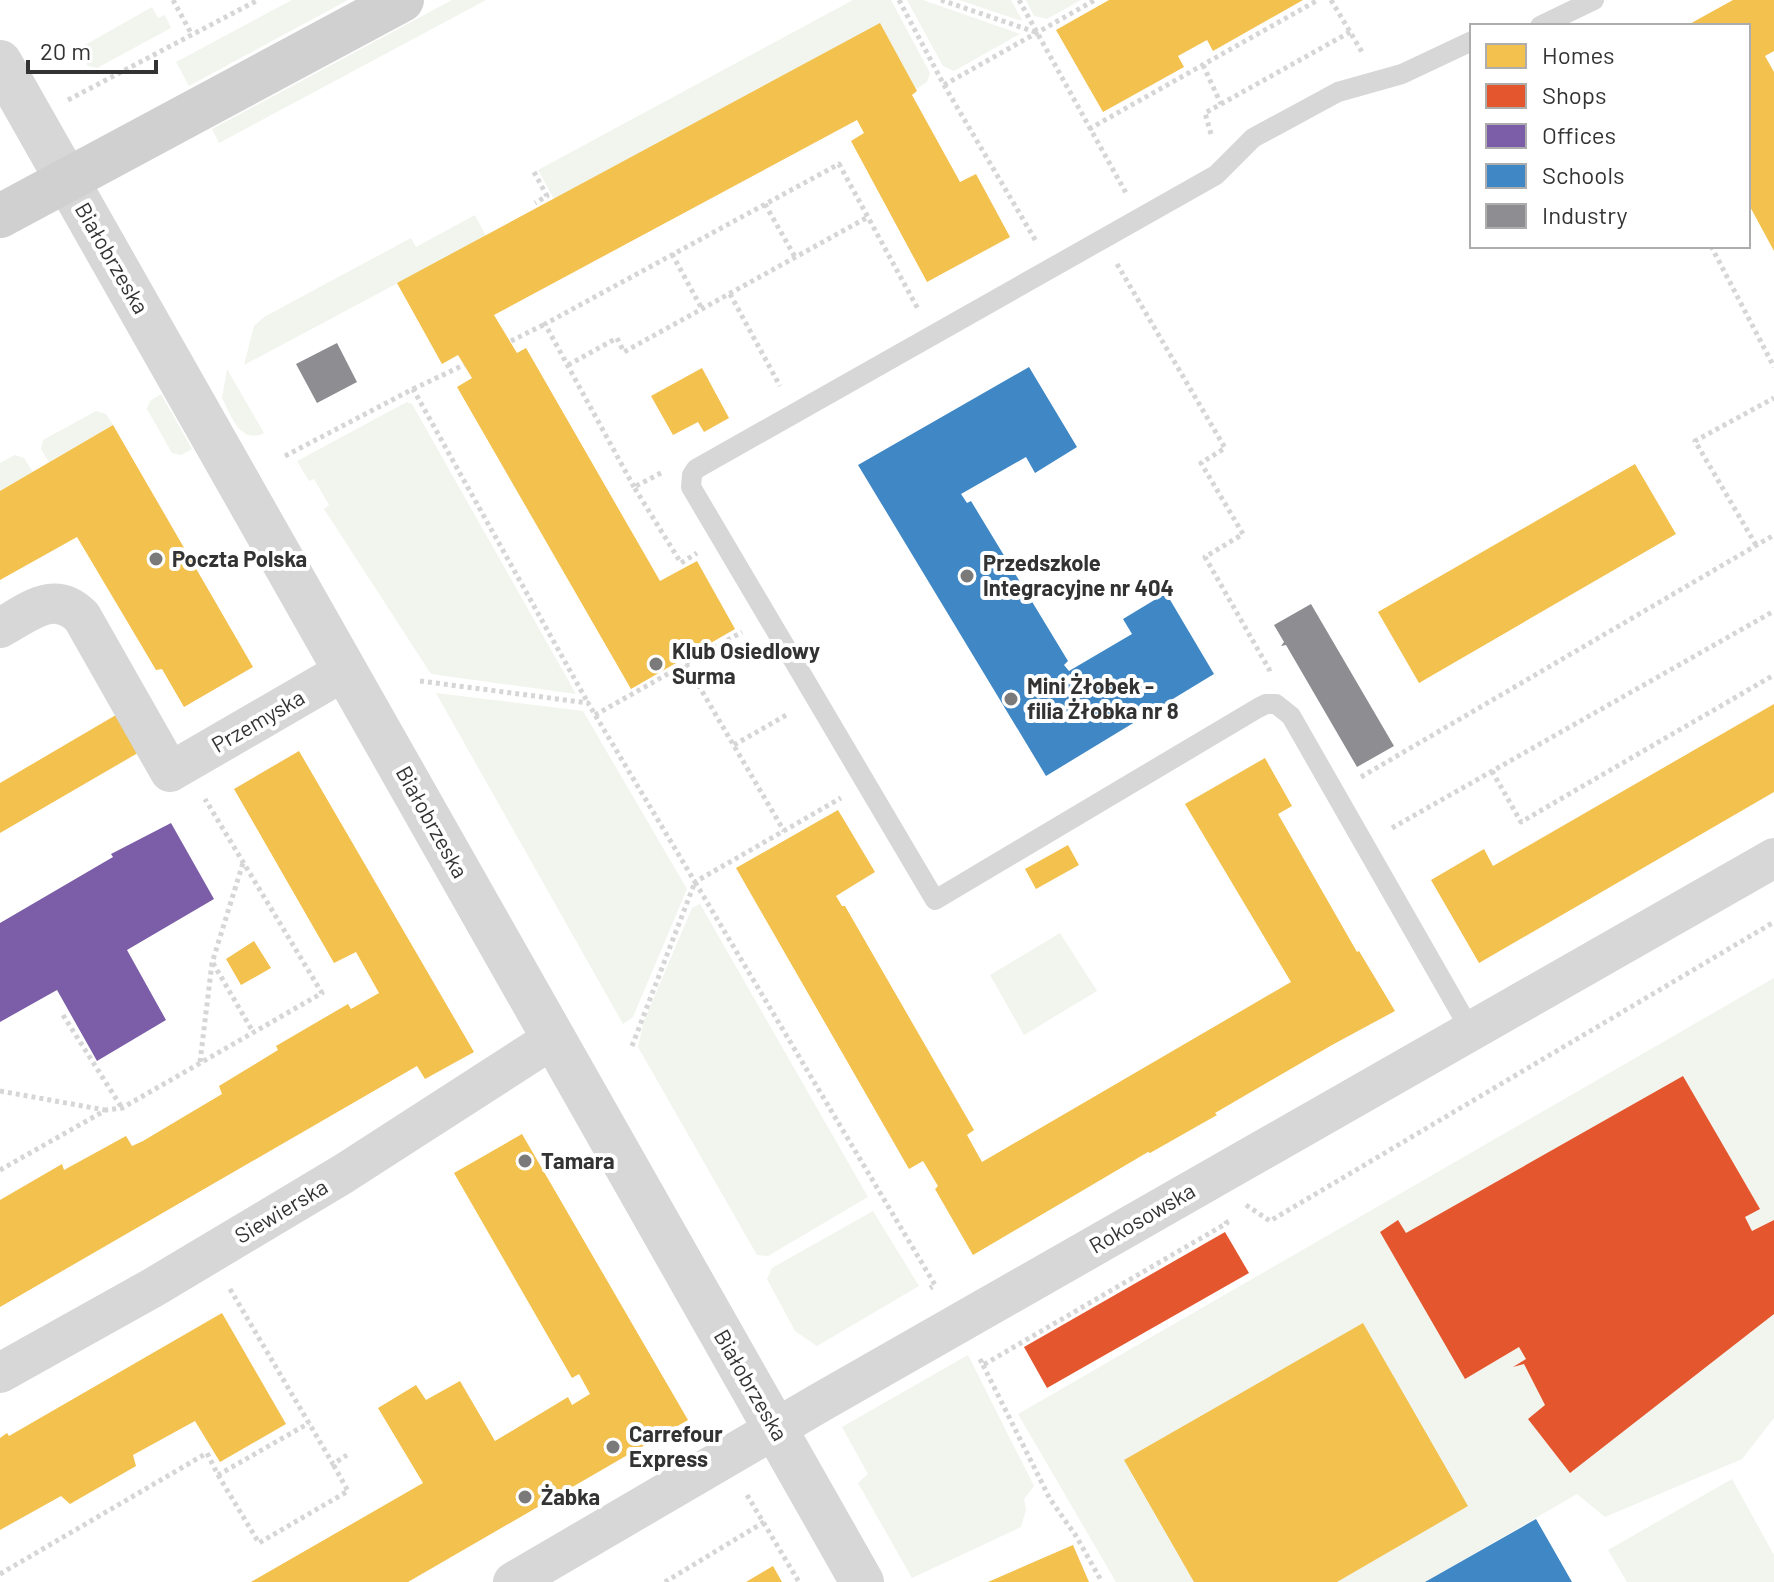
<svg xmlns="http://www.w3.org/2000/svg" width="1774" height="1582" viewBox="0 0 1774 1582" font-family="Barlow,sans-serif">
	<style>
		.green { fill: #f1f5ed }
		.homes { fill: #f2c14e }
		.shops { fill: #e4572e }
		.offices { fill: #7b5ea7 }
		.schools { fill: #3f88c5 }
		.industry { fill: #8d8d92 }
		.lines { fill: none; stroke-linecap: round; stroke-linejoin: round }
		.path { stroke: #d6d6d6; stroke-width: 5; stroke-dasharray: 4 4; stroke-linecap: butt }
		.service { stroke: #d7d7d7; stroke-width: 20 }
		.minor { stroke: #d7d7d7; stroke-width: 40 }
		.tertiary { stroke: #d7d7d7; stroke-width: 44 }
		.secondary { stroke: #d0d0d0; stroke-width: 44 }
		.poi-dot { fill: #7a7a7a; stroke: #fff; stroke-width: 3 }
		.labels { text-anchor: middle; stroke-width: 8; stroke-linejoin: round; paint-order: stroke }
		.street-label { font-size: 22px; fill: #333; stroke: #fff }
		.poi-label { font-size: 22px; font-weight: bold; fill: #333; stroke: #fff; text-anchor: start }
	</style>
	<rect width="100%" height="100%" fill="#fff"/>
	<!-- green -->
	<path class="green" d="M292,0H348L189,86L176,62Z
		M452,0H486L219,143L212,129Z
		M853,0H891L930,73L927,82L916,89L880,24L554,199L538,170Z
		M907,0H923L1020,34L954,71L943,66Z
		M959,0H1011L1022,20H1019Z
		M1026,0H1081L1047,19L1034,16Z
		M152,7L158,18L165,15L171,28L97,68L88,66L78,49Z
		M475,215L486,236L244,365L254,326L264,317L411,238L416,247Z
		M227,369L264,433C240,445 231,415 222,398Z
		M161,394L192,449L181,455L172,453L147,409L150,401Z
		M407,402L412,404L576,694L431,674L324,509L329,505L314,479L309,481L297,461Z
		M96,411L106,414L113,425L49,462L41,449L43,440Z
		M15,455L24,458L33,472L0,491V463Z
		M436,693L583,711L687,889L633,1017L623,1024Z
		M700,904L868,1197L768,1256L757,1255L638,1047L644,1021L692,908Z
		M1060,933L1097,991L1024,1035L990,975Z
		M1774,978V1418L1742,1459L1605,1517L1577,1494L1425,1582H1116L1018,1414Z
		M873,1211L919,1286L817,1346L795,1331L767,1279L772,1268Z
		M968,1355L1034,1486L1024,1499L1026,1510L1021,1527L912,1578L858,1483L868,1474L842,1427Z
		M1732,1479L1774,1555V1582H1627L1608,1550Z"/>
	<!-- homes -->
	<path class="homes" d="M1109,0H1303L1213,51L1207,40L1178,56L1184,67L1103,112L1056,30Z
		M1733,0H1774V51L1765,56L1774,72V251L1748,203V26H1686Z
		M880,23L917,91L912,95L960,182L976,174L1010,237L927,282L851,141L864,133L857,120L494,315L517,353L526,348L660,581L697,561L735,629L631,689L457,387L472,378L458,355L442,364L397,283Z
		M702,368L729,418L704,432L698,422L673,435L651,396Z
		M113,425L253,667L184,707L162,669L156,670L77,537L0,580V491Z
		M1635,464L1676,534L1419,683L1378,612Z
		M1774,704V792L1479,963L1431,880L1484,849L1493,866Z
		M121,712L143,750L0,833V783Z
		M299,751L474,1052L425,1079L417,1066L0,1307V1200L62,1164L64,1170L126,1136L132,1146L143,1141L222,1094L219,1086L278,1050L276,1046L348,1004L351,1009L379,993L356,952L334,963L234,789Z
		M1265,758L1292,806L1278,814L1357,952L1359,951L1395,1011L1332,1045L1215,1113L1217,1115L1150,1153L1148,1152L973,1255L935,1189L938,1186L923,1161L909,1169L736,868L838,810L875,872L836,896L842,906H845L974,1130L967,1135L982,1162L1291,982L1185,804Z
		M1068,845L1079,865L1036,889L1025,869Z
		M254,941L271,968L241,985L226,959Z
		M522,1134L688,1420L408,1582H251L423,1483L378,1408L416,1385L426,1400L460,1381L495,1441L568,1397L572,1405L590,1394L579,1374L572,1378L454,1173Z
		M222,1313L286,1424L220,1462L195,1421L133,1455L136,1466L70,1504L61,1496L0,1530V1438L7,1433L9,1436Z
		M1363,1323L1468,1506L1337,1582H1194L1124,1460Z
		M1073,1545L1089,1582H988Z
		M773,1566L782,1582H746Z"/>
	<!-- shops -->
	<path class="shops" d="M1683,1076L1760,1209L1745,1217L1752,1231L1774,1220V1314L1570,1473L1528,1419L1545,1405L1524,1364L1513,1367L1526,1359L1519,1347L1465,1379L1380,1232L1398,1220L1406,1233Z
		M1225,1232L1249,1273L1047,1388L1024,1347Z"/>
	<!-- offices -->
	<path class="offices" d="M171,823L214,899L127,950L166,1020L97,1061L57,990L0,1022V923L113,857L111,854Z"/>
	<!-- schools -->
	<path class="schools" d="M1029,367L1077,447L1035,473L1026,457L961,494L967,503L971,501L1068,661L1064,665L1069,671L1132,634L1123,619L1166,593L1214,674L1046,776L858,465Z
		M1536,1519L1572,1582H1425Z"/>
	<!-- industry -->
	<path class="industry" d="M337,343L357,382L317,403L296,364Z
		M1311,604L1394,746L1357,767L1286,645L1281,646L1284,642L1274,625Z"/>
	<g class="lines">
		<!-- path -->
		<path class="path" d="M173,0L192,35
			M899,0L944,85L1037,243
			M941,0L1038,33
			M1019,0L1126,193
			M1331,0L1362,52
			M1203,65L1221,104
			M944,85L1095,0
			M68,100L258,0
			M1089,129L1318,0
			M1211,134L1205,113L1350,32
			M534,172L547,196L535,203
			M765,204L795,257
			M1711,246L1774,367
			M672,254L702,309
			M1117,264L1225,448L1201,463L1243,534L1205,557L1269,669L1270,675
			M730,294L780,386
			M511,341L545,324
			M568,365L617,338L624,352L868,217
			M413,389L464,365
			M285,456L413,389L588,703
			M661,473L634,487L681,563L697,553
			M634,487L545,324L839,164L918,309
			M1756,545L1695,441L1774,398
			M686,664L784,831
			M420,681L588,703L695,882L841,798
			M595,715L742,632
			M734,745L788,714
			M1492,771L1521,822L1774,675
			M1361,777L1774,535
			M1392,828L1774,611
			M213,963L253,1032
			M63,1015L122,1108
			M632,1046L695,882L935,1285L930,1288
			M200,1062L212,963L243,863
			M0,1091L105,1110
			M0,1170L106,1110L122,1108L322,993L205,799
			M1246,1205L1270,1221L1774,922
			M230,1289L333,1464L347,1455
			M980,1359L983,1365L1227,1223L1224,1219
			M983,1365L1050,1499L1076,1536L1102,1582
			M218,1475L259,1543L348,1491L333,1464
			M747,1495L799,1582
			M0,1574L207,1453L218,1475L309,1423
			M665,1582L764,1522"/>
		<!-- service -->
		<path class="service" d="M1540,26L1594,0
			M1471,1031L1291,716L1276,704H1266L1258,708L935,900L691,487L692,475L696,469L1216,175L1253,138L1338,92L1402,74L1472,41"/>
		<!-- minor -->
		<path class="minor" d="M0,628C28,613 54,588 82,617L170,772L346,670
			M0,1373L154,1287L343,1174L554,1038
			M513,1582L821,1402L1774,858"/>
		<!-- tertiary -->
		<path class="tertiary" d="M0,62L862,1582"/>
		<!-- secondary -->
		<path class="secondary" d="M0,216L402,0"/>
	</g>
	<!-- markers -->
	<g class="poi-dot">
		<circle cx="156" cy="559" r="8"/>
		<circle cx="967" cy="576" r="8"/>
		<circle cx="656" cy="664" r="8"/>
		<circle cx="1011" cy="699" r="8"/>
		<circle cx="525" cy="1161" r="8"/>
		<circle cx="613" cy="1447" r="8"/>
		<circle cx="525" cy="1497" r="8"/>
	</g>
	<g class="labels">
		<!-- street labels -->
		<g class="street-label">
			<text transform="translate(112 258) rotate(60)" y="8">Białobrzeska</text>
			<text transform="translate(258 721) rotate(-30)" y="8">Przemyska</text>
			<text transform="translate(432 822) rotate(61)" y="8">Białobrzeska</text>
			<text transform="translate(281 1211) rotate(-31)" y="8">Siewierska</text>
			<text transform="translate(1142 1218) rotate(-30)" y="8">Rokosowska</text>
			<text transform="translate(751 1385) rotate(60)" y="8">Białobrzeska</text>
		</g>
		<!-- poi labels -->
		<g class="poi-label">
			<text x="172" y="567">Poczta Polska</text>
			<text x="983" y="571">Przedszkole<tspan x="983" dy="25">Integracyjne nr 404</tspan></text>
			<text x="672" y="659">Klub Osiedlowy<tspan x="672" dy="25">Surma</tspan></text>
			<text x="1027" y="694">Mini Żłobek -<tspan x="1027" dy="25">filia Żłobka nr 8</tspan></text>
			<text x="541" y="1169">Tamara</text>
			<text x="629" y="1442">Carrefour<tspan x="629" dy="25">Express</tspan></text>
			<text x="541" y="1505">Żabka</text>
		</g>
	</g>
	<!-- legend -->
	<rect x="1470" y="24" width="280" height="224" fill="#ffffff" stroke="#adadad" stroke-width="2"/>
	<rect x="1486" y="44" width="40" height="24" fill="#f2c14e" stroke="#adadad" stroke-width="2"/>
	<text x="1542" y="64" font-size="24" fill="#333333">Homes</text>
	<rect x="1486" y="84" width="40" height="24" fill="#e4572e" stroke="#adadad" stroke-width="2"/>
	<text x="1542" y="104" font-size="24" fill="#333333">Shops</text>
	<rect x="1486" y="124" width="40" height="24" fill="#7b5ea7" stroke="#adadad" stroke-width="2"/>
	<text x="1542" y="144" font-size="24" fill="#333333">Offices</text>
	<rect x="1486" y="164" width="40" height="24" fill="#3f88c5" stroke="#adadad" stroke-width="2"/>
	<text x="1542" y="184" font-size="24" fill="#333333">Schools</text>
	<rect x="1486" y="204" width="40" height="24" fill="#8d8d92" stroke="#adadad" stroke-width="2"/>
	<text x="1542" y="224" font-size="24" fill="#333333">Industry</text>
	<!-- scale -->
	<path d="M28 60v12h128v-12" fill="none" stroke="#333333" stroke-width="4"/>
	<text x="40" y="60" font-size="24" fill="#333333" stroke="#ffffff" stroke-width="6" paint-order="stroke">20 m</text>
</svg>
